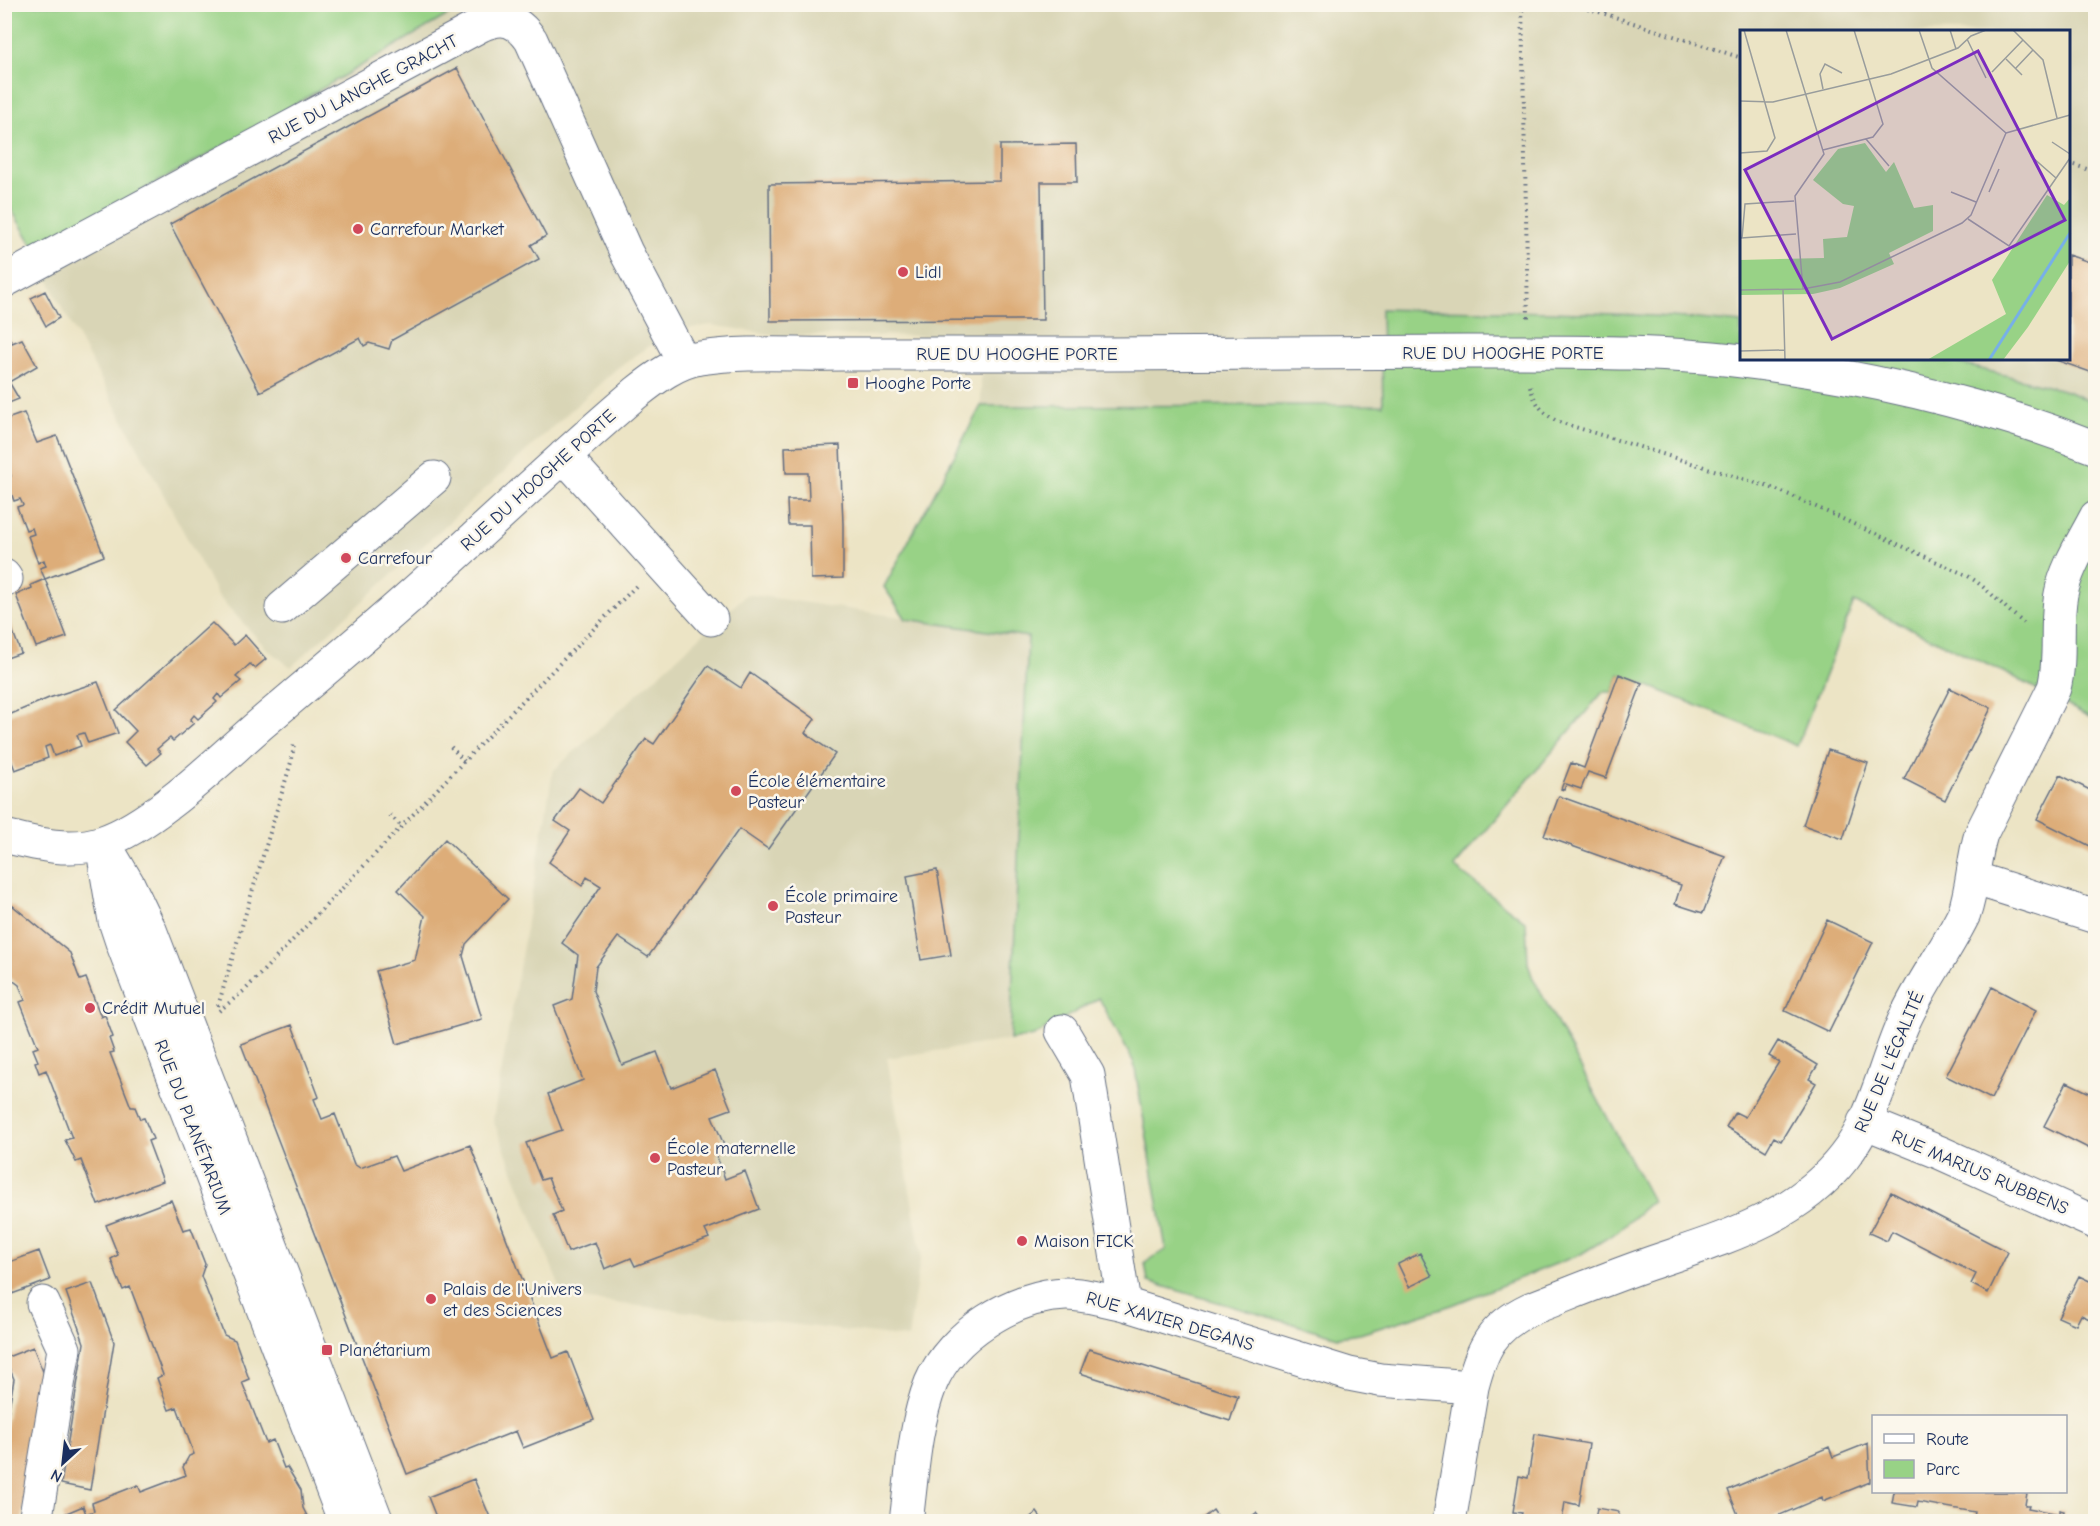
<svg xmlns="http://www.w3.org/2000/svg" width="2100" height="1526" viewBox="0 0 2100 1526" font-family="'Comic Neue',sans-serif">
	<style>
		.built { fill: #d9d5b6 }
		.green { fill: #98d286; stroke: #5a8072; stroke-width: 1.5 }
		.building { fill: #ddad79 }
		.lines { fill: none; stroke-linecap: round; stroke-linejoin: round }
		.minor-casing { stroke: #646e82; stroke-width: 35 }
		.path { stroke: #646e82; stroke-width: 4; stroke-dasharray: 1.5 4.5; stroke-linecap: butt }
		.minor { stroke: #fff; stroke-width: 33 }
		.poi-dot { fill: #d1495b; stroke: #fbf7ec; stroke-width: 2 }
		.labels { text-anchor: middle; stroke-width: 5; stroke-linejoin: round; paint-order: stroke }
		.street-label { font-size: 18px; fill: #1b2f5e; stroke: #fbf7ec }
		.poi-label { font-size: 18px; fill: #1b2f5e; stroke: #fbf7ec; text-anchor: start }
		.inset-river { fill: none; stroke: #77b0e7; stroke-width: 3 }
		.inset-road { fill: none; stroke: #989c9c; stroke-width: 1.5 }
		.view { fill: #7b2cbf; fill-opacity: 0.15; stroke: #7b2cbf; stroke-width: 3 }
		.inset-edge { fill: none; stroke: #1b2f5e; stroke-width: 3 }
	</style>
	<rect width="100%" height="100%" fill="#fbf7ec"/>
	<filter id="ink" filterUnits="userSpaceOnUse"><feTurbulence type="fractalNoise" baseFrequency=".0167" numOctaves="2"/><feDisplacementMap in="SourceGraphic" scale="12" xChannelSelector="R" yChannelSelector="G"/><feConvolveMatrix kernelMatrix="1 2 1 2 8 2 1 2 1" color-interpolation-filters="sRGB"/></filter>
	<filter id="wash" filterUnits="userSpaceOnUse"><feTurbulence type="fractalNoise" baseFrequency=".008" numOctaves="4" result="noise"/><feDisplacementMap in="SourceGraphic" scale="24" xChannelSelector="R" yChannelSelector="G"/><feGaussianBlur stdDeviation="1.35" result="paint"/><feColorMatrix in="noise" values="0 0 0 0 0 0 0 0 0 0 0 0 0 0 0 0 0 1.4 0 .05"/><feComposite in="paint" operator="in"/></filter>
	<g filter="url(#wash)">
		<rect width="100%" height="100%" fill="#ece4c5"/>
		<!-- built -->
		<path class="built" d="M465,5H2095V404L2067,391L1942,359L2068,358V32H1742L1741,323L1710,320L1580,313L1382,309L1384,405L981,406V336L776,335L711,325L685,329L646,348L616,369L291,667L268,650L219,597L57,298L35,249Z
			M747,594L1028,636L1010,1040L887,1058L921,1254L908,1338L564,1297L493,1120L553,771Z"/>
		<!-- green -->
		<path class="green" d="M5,5H465L222,147L35,249L5,199Z
			M1381,309C1501,312 1622,310 1741,323L1742,358L1942,359L2067,391L2095,404V720L2016,678L1854,602L1797,746L1619,674L1612,692H1603L1454,867L1526,922L1528,963L1532,976L1652,1201L1617,1232L1581,1254L1452,1305L1360,1334L1338,1337L1148,1282L1145,1263L1166,1249L1134,1063L1099,998L1034,1036L1010,1040L1028,637L906,619L884,587L981,406L1383,405Z"/>
		<g id="blocks">
			<!-- building -->
			<path class="building" d="M457,68L546,236L531,245L539,259L392,340L389,349L369,343L364,346L360,338L260,392L170,224Z
				M1076,144L1077,182H1041L1043,320L770,321L769,184L1000,181V145Z
				M2068,255L2096,264V374L2053,359L2068,358Z
				M45,291L59,318L46,326L31,298Z
				M4,330L12,343L22,339L37,366L9,382L19,399L4,405Z
				M24,413L37,443L57,436L104,556L45,579L67,637L36,647L16,595L32,588L31,585L45,579L40,568L46,566L44,560L38,563L28,536L34,534L32,528L26,530L17,507L23,505L20,499L14,501L6,478L11,476L9,470L4,471V420Z
				M840,445L843,524V578L811,579L810,525H788L787,500H809L808,473H786L785,447Z
				M4,608L21,653L4,659Z
				M212,623L234,645L245,635L266,659L255,668L250,664L236,677L241,681L221,698L218,694L214,699L217,702L198,719L194,715L190,720L194,723L173,741L170,738L157,749L161,753L147,765L125,742L136,731L116,710Z
				M708,666L741,688L750,673L815,719L805,733L835,754L768,849L739,829L648,957L618,937L596,967L593,991L622,1065L657,1052L671,1088L715,1070L731,1109L712,1116L726,1150L716,1154L725,1179L745,1171L759,1209L705,1230L709,1238L635,1266L631,1258L605,1269L595,1242L568,1252L553,1215L562,1211L548,1178L541,1180L526,1143L562,1130L548,1094L583,1080L554,1006L572,999L578,955L562,943L601,886L587,877L582,886L549,862L570,831L555,821L579,788L601,803L646,739L654,744Z
				M1619,674L1642,683L1606,778L1588,772L1581,789L1566,784L1564,790L1561,789L1571,763L1584,768Z
				M98,682L118,733L88,743L84,733L77,735L81,746L54,756L50,745L45,747L48,758L15,770L4,742V717L49,698Z
				M1950,688L1991,708L1945,800L1904,779Z
				M1828,750L1868,763L1843,839L1803,825Z
				M2060,775L2096,793V849L2037,819Z
				M1559,796L1725,856L1703,913L1675,904L1681,885L1544,836Z
				M445,839L508,899L466,944L463,956L482,1019L397,1044L376,971L415,960L425,916L398,890Z
				M937,870L951,955L921,960L907,876Z
				M4,904L13,906L70,953L80,980L86,978L101,1017L105,1015L113,1037L109,1038L114,1052L110,1053L131,1107H135L140,1119L144,1118L153,1139L148,1141L163,1181L98,1205L81,1160L76,1162L65,1140L72,1138L46,1070L39,1073L35,1062L38,1061L33,1049L38,1047L20,1002L25,1000L19,985L4,974Z
				M1827,920L1873,942L1829,1032L1785,1011Z
				M1992,987L2036,1010L1991,1099L1946,1076Z
				M292,1025L319,1097L314,1099L322,1119L335,1114L354,1164L360,1168L394,1156L401,1171L470,1145L553,1358L568,1352L594,1420L523,1448L516,1431L407,1474L241,1044Z
				M1778,1041L1818,1065L1809,1079L1816,1083L1781,1141L1774,1137L1766,1151L1726,1127L1735,1112L1745,1117L1779,1062L1769,1056Z
				M2067,1082L2096,1096V1152L2044,1126Z
				M1891,1192L2008,1252L1988,1293L1971,1284L1976,1274L1892,1231L1887,1241L1869,1233Z
				M171,1200L183,1230L191,1228L205,1264L201,1276L224,1335L235,1340L249,1379L242,1382L266,1443L273,1440L284,1468L287,1467L301,1490L303,1508L307,1516L294,1522H64L62,1515L83,1506L86,1514L94,1511L92,1503L138,1485L141,1492L186,1475L183,1467L189,1456L194,1454L177,1407L169,1410L157,1378L163,1375L130,1287L123,1290L117,1276L111,1259L118,1255L106,1225Z
				M39,1251L50,1280L4,1297V1264Z
				M1420,1253L1432,1276L1409,1287L1398,1264Z
				M2079,1276L2096,1284V1322L2081,1315L2076,1325L2058,1317Z
				M92,1283L114,1342L90,1490L61,1484L84,1343L66,1292Z
				M33,1347L44,1374L22,1522H4V1436L14,1379L5,1358Z
				M1089,1349L1238,1396L1230,1421L1080,1373Z
				M1535,1434L1589,1444L1579,1505L1565,1502L1562,1522H1520L1522,1513L1513,1512L1519,1476L1528,1478Z
				M1868,1443L1870,1482L1823,1501L1822,1497L1768,1520L1769,1522H1741L1728,1490L1829,1447L1833,1457Z
				M474,1479L492,1522H438L428,1497Z
				M1894,1492H2020L2027,1493L2025,1505H2029L2028,1508L2059,1514V1510L2064,1511L2062,1522H2001L1974,1517L1975,1512L1918,1502L1917,1507L1892,1503Z
				M1597,1508L1619,1512L1618,1522L1595,1520Z
				M1213,1510L1221,1522H1198Z
				M1037,1512L1044,1522H1024Z
				M1256,1513L1263,1522H1244Z"/>
		</g>
	</g>
	<g filter="url(#ink)">
		<use href="#blocks" fill-opacity="0" stroke="#646e82" stroke-width="1.5"/>
		<g class="lines">
			<!-- minor casing -->
			<g class="minor-casing">
				<path id="minor" d="M4,281L481,25C504,15 517,20 531,40L626,252L684,362
					M564,456L711,619
					M4,576L6,579
					M282,608L434,478
					M4,836C36,844 70,853 103,842C154,825 220,759 262,723C317,676 373,630 427,581C496,519 564,454 636,393C655,378 676,362 700,358C746,351 795,355 842,354C931,354 1020,354 1110,354C1229,353 1348,353 1467,352C1563,352 1661,350 1757,363C1872,378 1988,405 2096,448
					M103,842L129,886L150,930L377,1522
					M105,862L115,921L122,942L345,1522
					M1973,878L2096,917
					M1062,1031L1088,1075L1124,1304
					M1864,1122L1941,1153L2096,1223
					M35,1522L64,1349L43,1303
					M906,1522C912,1476 914,1426 931,1383C951,1335 1014,1295 1066,1294C1085,1294 1105,1300 1124,1304L1349,1374L1380,1380L1472,1387
					M1449,1522L1472,1387C1482,1348 1492,1327 1530,1309C1569,1294 1608,1278 1648,1264C1720,1239 1795,1220 1844,1157C1875,1118 1884,1065 1904,1021C1921,983 1946,951 1964,914C1973,888 1973,860 1981,834L2054,688C2062,657 2055,625 2061,594C2066,568 2083,542 2096,517"/>
			</g>
			<!-- path -->
			<path class="path" d="M1522,4L1528,319
				M1564,4L1596,11L1742,58
				M2068,163L2096,172
				M1530,386C1535,404 1543,414 1559,422L1772,488L1792,496L1968,576C1989,589 2004,608 2024,623
				M451,747L464,761
				M390,815L401,826
				M218,1006L292,759L294,743
				M219,1011L245,990L492,732L636,586"/>
			<!-- minor -->
			<use href="#minor" class="minor"/>
		</g>
	</g>
	<!-- markers -->
	<g class="poi-dot">
		<circle cx="358" cy="229" r="6"/>
		<circle cx="903" cy="272" r="6"/>
		<rect x="847" y="377" width="12" height="12" rx="3"/>
		<circle cx="346" cy="558" r="6"/>
		<circle cx="736" cy="791" r="6"/>
		<circle cx="773" cy="906" r="6"/>
		<circle cx="90" cy="1008" r="6"/>
		<circle cx="655" cy="1158" r="6"/>
		<circle cx="1022" cy="1241" r="6"/>
		<circle cx="431" cy="1299" r="6"/>
		<rect x="321" y="1344" width="12" height="12" rx="3"/>
	</g>
	<g class="labels">
		<!-- street labels -->
		<g class="street-label">
			<text transform="translate(363 89) rotate(-28)" y="6">RUE DU LANGHE GRACHT</text>
			<text x="1503" y="359">RUE DU HOOGHE PORTE</text>
			<text x="1017" y="360">RUE DU HOOGHE PORTE</text>
			<text transform="translate(538 480) rotate(-42)" y="6">RUE DU HOOGHE PORTE</text>
			<text transform="translate(1889 1062) rotate(-67)" y="6">RUE DE L'ÉGALITÉ</text>
			<text transform="translate(193 1127) rotate(69)" y="6">RUE DU PLANÉTARIUM</text>
			<text transform="translate(1980 1172) rotate(23)" y="6">RUE MARIUS RUBBENS</text>
			<text transform="translate(1170 1321) rotate(16)" y="6">RUE XAVIER DEGANS</text>
		</g>
		<!-- poi labels -->
		<g class="poi-label">
			<text x="370" y="235">Carrefour Market</text>
			<text x="915" y="278">Lidl</text>
			<text x="865" y="389">Hooghe Porte</text>
			<text x="358" y="564">Carrefour</text>
			<text x="748" y="787">École élémentaire<tspan x="748" dy="21">Pasteur</tspan></text>
			<text x="785" y="902">École primaire<tspan x="785" dy="21">Pasteur</tspan></text>
			<text x="102" y="1014">Crédit Mutuel</text>
			<text x="667" y="1154">École maternelle<tspan x="667" dy="21">Pasteur</tspan></text>
			<text x="1034" y="1247">Maison FICK</text>
			<text x="443" y="1295">Palais de l'Univers<tspan x="443" dy="21">et des Sciences</tspan></text>
			<text x="339" y="1356">Planétarium</text>
		</g>
	</g>
	<!-- overview -->
	<g transform="translate(1740 30)">
		<rect width="330" height="330" fill="#ece4c5"/>
		<path d="M125,113L146,142L154,132L174,178L193,175V201L149,223L154,234L100,258L73,264L0,265V230L84,228L83,209L107,207L114,176L103,174L73,150L98,119ZM307,165L324,175L330,168V231L288,297L263,330H187L266,284L252,250Z" fill="#98d286"/>
		<path class="inset-river" d="M249,330L330,203"/>
		<path class="inset-road" d="M46,0L84,124L55,166L63,259M179,0L192,38L266,103M210,0L216,19M273,0L303,30L317,88M227,9L246,48M266,29L282,45M275,39L293,20M252,42L283,10M83,59L80,44L85,34L102,43M0,71L33,72L151,44L218,18L231,6L246,0M266,103L330,85M126,109L149,136M312,112L330,124M83,120L133,107L143,94L114,0M0,123L27,121L35,108L4,0M291,126L316,148M211,162L236,172M249,162L259,139M228,189L269,216L330,128M1,208L56,204M2,208L5,174L54,171M0,260L63,259L100,252L222,193L231,185L266,103M43,260L45,330M0,321L45,320"/>
		<path class="view" d="M238,21L325,190L92,309L5,140Z"/>
		<rect width="330" height="330" class="inset-edge"/>
	</g>
	<!-- margin -->
	<rect width="2100" height="1526" fill="none" stroke="#fbf7ec" stroke-width="24"/>
	<!-- legend -->
	<rect x="1872" y="1415" width="195" height="78" fill="#fbf7ec" stroke="#a1a7b3" stroke-width="1.5"/>
	<rect x="1884" y="1434" width="30" height="9" fill="#ffffff" stroke="#a1a7b3" stroke-width="1.5"/>
	<text x="1926" y="1445" font-size="18" fill="#1b2f5e">Route</text>
	<rect x="1884" y="1460" width="30" height="18" fill="#98d286" stroke="#a1a7b3" stroke-width="1.5"/>
	<text x="1926" y="1475" font-size="18" fill="#1b2f5e">Parc</text>
	<!-- north arrow -->
	<g transform="translate(63 1463) rotate(207)" stroke="#fbf7ec" stroke-width="4.5" paint-order="stroke">
	<path d="M0-4.5L10 22L0 15L-10 22Z" fill="#1b2f5e"/>
	<text y="-9" font-size="16" font-weight="bold" text-anchor="middle" fill="#1b2f5e">N</text>
	</g>
</svg>
